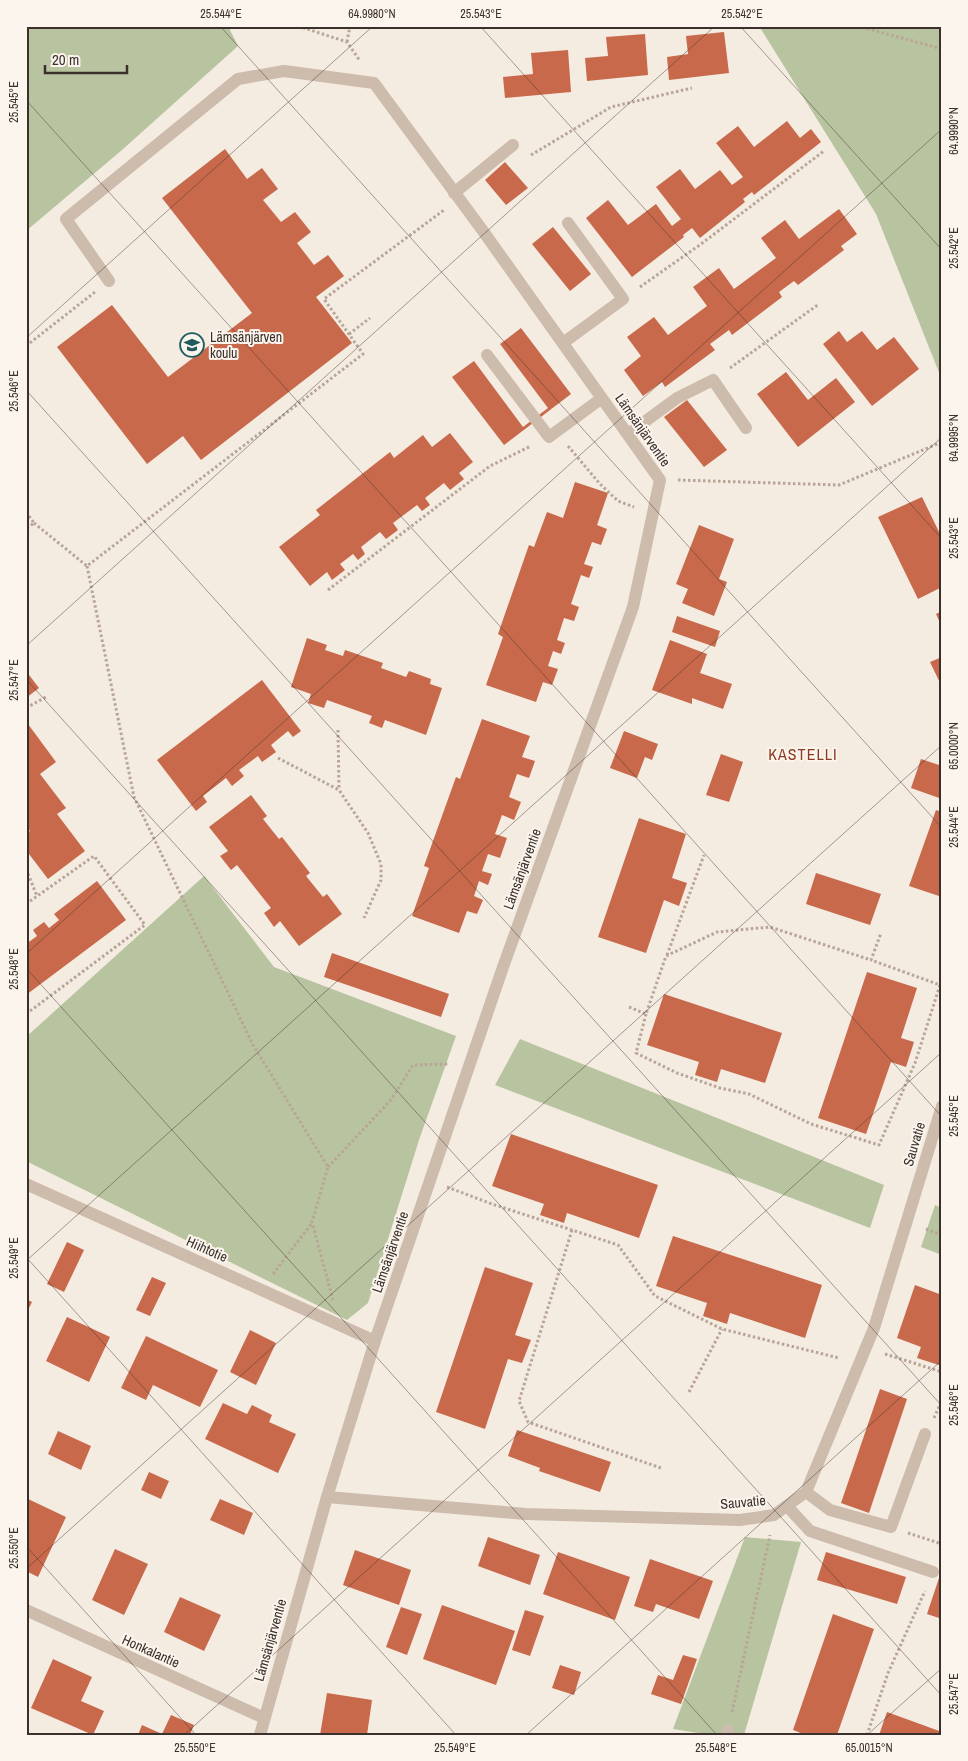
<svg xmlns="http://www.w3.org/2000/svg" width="968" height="1761" viewBox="0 0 968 1761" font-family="'Archivo Narrow',sans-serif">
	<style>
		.green { fill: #b8c4a0 }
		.building { fill: #c8694b }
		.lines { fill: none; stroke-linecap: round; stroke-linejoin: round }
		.path { stroke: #b9a596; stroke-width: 3; stroke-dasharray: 2.5 2.5; stroke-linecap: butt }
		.minor { stroke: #cdbbac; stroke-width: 12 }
		.ticks { fill: none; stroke: #3b302b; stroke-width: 1; stroke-opacity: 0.45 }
		.labels { text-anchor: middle; stroke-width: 4; stroke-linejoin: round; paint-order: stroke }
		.poi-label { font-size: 14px; fill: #3b302b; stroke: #fbf5ee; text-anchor: start }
		.street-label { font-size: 14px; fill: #3b302b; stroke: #fbf5ee }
		.quarter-label { font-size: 16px; letter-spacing: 1px; fill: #8c3b22; stroke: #fbf5ee }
		.neatline { fill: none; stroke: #3b302b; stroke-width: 2 }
		.ticks-label { font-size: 12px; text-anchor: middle; fill: #3b302b }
	</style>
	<rect width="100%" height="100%" fill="#f4ebe1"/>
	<!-- green -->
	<path class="green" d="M26,26H228L238,46L122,150L26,231Z
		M759,26H942V380L876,214Z
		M204,876L274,967L456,1036L419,1140L368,1303L347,1320L26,1161V1037Z
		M520,1039L884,1185L870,1228L495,1085Z
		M935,1205L942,1208V1255L921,1247Z
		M745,1537L801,1542L744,1735H711L673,1729Z"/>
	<!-- building -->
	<path class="building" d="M724,32L729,73L669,80L667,57L688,54L686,36Z
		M645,34L648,75L587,81L585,58L608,56L606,37Z
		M568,50L571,92L505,98L503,77L533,74L531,53Z
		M787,121L800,138L811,129L821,142L754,195L752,192L743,199L745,202L700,238L692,228L683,235L684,237L632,277L586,218L608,200L628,225L656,204L672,226L681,219L656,187L680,169L695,189L720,170L732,185L743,177L716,143L738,126L754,147Z
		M225,149L247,179L262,168L278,189L263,200L281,222L295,212L311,232L297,243L314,265L328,255L344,276L316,297L352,343L201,460L183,436L147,464L57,347L112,305L168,377L252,313L162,198Z
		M505,162L528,188L506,205L485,180Z
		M839,209L857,234L841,246L844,250L798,285L794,281L779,292L782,297L732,335L729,330L710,344L715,350L665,387L662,382L643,396L624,370L641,356L627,337L654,317L668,335L707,306L693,287L719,268L734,289L776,258L761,238L785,220L799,239Z
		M553,227L591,274L570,291L532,244Z
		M521,328L571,394L504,445L452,377L474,361L523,427L548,408L500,344Z
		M839,331L847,342L862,331L877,350L894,337L919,369L872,406L823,344Z
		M786,372L808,400L836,378L855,402L798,447L757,394Z
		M687,400L727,450L704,467L664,417Z
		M450,433L473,462L459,473L464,479L450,490L444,483L425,498L430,505L422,511L417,505L393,523L398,530L386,539L380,532L361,547L365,554L358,560L353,554L340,564L345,570L332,580L327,572L310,586L279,547L320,515L316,510L390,452L394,458L423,435L432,447Z
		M575,482L608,493L597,525L607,529L601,545L592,542L584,564L593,567L589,578L581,575L571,604L579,607L574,621L564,618L557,640L565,643L561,654L553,651L548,666L558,669L552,685L543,682L536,702L486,685L503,637L498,634L529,545L534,547L547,512L563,518Z
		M922,497L942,538V587L918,599L878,517Z
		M699,525L734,539L719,579L727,582L714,616L682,603L688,589L676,584Z
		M942,611V627L936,614Z
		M677,616L720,631L715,647L672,632Z
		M307,638L327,645L325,650L343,656L345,650L383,663L381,668L406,677L409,671L431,679L430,684L442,688L426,735L385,720L382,728L369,723L372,716L327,700L324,708L308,703L311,694L291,687Z
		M670,640L707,654L700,673L732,684L723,709L692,698V704L652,690Z
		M942,657V687L930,662Z
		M26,671L39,688L26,698Z
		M262,680L301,731L293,737L288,731L271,745L276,752L262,762L258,756L239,770L244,776L232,786L226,778L203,796L207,802L196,811L157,760Z
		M482,719L530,736L522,757L535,761L529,778L517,774L509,797L521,802L514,820L502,815L495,834L507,838L500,858L488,854L482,871L492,874L488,885L479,881L474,896L483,900L477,914L467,911L459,933L412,916L429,868L424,866L456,777L460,779Z
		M28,724L56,762L40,774L66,808L57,814L85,851L48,879L26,850V834L30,831L26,826V725Z
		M624,731L658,744L652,760L645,757L637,778L610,768Z
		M721,754L743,762L729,802L706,795Z
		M921,759L942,766V799L911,788Z
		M251,795L267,816L263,819L279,839L282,837L310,873L306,876L323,897L327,894L342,914L299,946L280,921L274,927L264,913L271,908L237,865L231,870L220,856L228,851L209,827Z
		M936,810L942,812V897L909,886Z
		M639,818L686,834L672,878L687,883L679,906L664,900L646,953L598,937Z
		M816,873L881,894L870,925L806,904Z
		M97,881L126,920L26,995V944L37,936L33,930L44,922L49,928L59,920L54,914Z
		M332,953L449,994L441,1017L324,977Z
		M867,972L917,988L901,1038L914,1042L906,1067L891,1062L866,1134L818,1118Z
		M664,994L782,1033L765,1083L721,1069L717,1082L695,1075L699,1062L647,1045Z
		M511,1134L658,1185L639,1238L567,1213L564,1223L540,1215L544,1204L492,1186Z
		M673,1236L822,1285L805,1338L730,1313L727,1324L703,1316L707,1303L656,1286Z
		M67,1242L84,1250L64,1292L47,1284Z
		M485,1267L533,1283L515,1335L531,1340L522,1363L508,1359L485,1429L436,1412Z
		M152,1277L166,1283L150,1316L136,1310Z
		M915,1285L942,1295V1366L917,1358L921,1347L897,1338Z
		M26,1299L32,1302L26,1314Z
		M67,1317L110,1337L89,1382L46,1361Z
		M250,1330L276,1343L256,1385L230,1372Z
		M146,1336L218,1370L200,1407L153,1385L146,1400L121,1388Z
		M880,1389L907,1399L869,1513L841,1503Z
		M223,1403L247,1414L252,1405L272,1415L269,1422L296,1434L278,1473L205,1439Z
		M517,1430L611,1462L600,1492L539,1471L540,1468L508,1456Z
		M58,1431L91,1446L81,1470L48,1454Z
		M149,1472L169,1481L161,1499L141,1490Z
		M26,1498L66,1517L38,1577L26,1571Z
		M220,1499L253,1513L244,1535L210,1520Z
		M488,1537L540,1555L530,1585L478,1566Z
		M115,1549L148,1564L124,1615L92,1600Z
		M355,1550L411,1570L399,1605L343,1585Z
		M558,1552L630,1577L615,1620L543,1594Z
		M826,1552L906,1577L897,1604L817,1580Z
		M650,1559L713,1581L699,1619L656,1604L653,1612L634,1606Z
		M940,1575L942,1576V1619L927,1614Z
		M180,1597L221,1615L204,1651L164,1632Z
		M442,1605L515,1631L496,1685L423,1659Z
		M401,1607L422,1614L407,1655L386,1647Z
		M525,1610L544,1616L530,1656L512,1650Z
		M833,1614L874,1629L837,1735H806L793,1730Z
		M683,1655L697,1659L681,1704L651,1694L658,1675L673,1680Z
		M53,1659L92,1677L81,1701L104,1711L93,1735L31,1708Z
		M560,1665L581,1672L574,1695L552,1688Z
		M327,1693L372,1700L367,1735H320Z
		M887,1712L942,1732V1735H879Z
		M171,1715L194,1725L190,1735H138L142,1725L162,1734Z"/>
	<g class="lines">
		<!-- path -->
		<path class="path" d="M298,26L347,42L360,61
			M863,26L865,28L942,49
			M939,26L942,30
			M347,42L350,26
			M531,155L611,107L692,88
			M640,287L701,244L824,151
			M349,334L370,318
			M26,346L95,292
			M730,368L819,304
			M568,446L600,484L618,501L634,507
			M678,480L839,485L942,442
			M26,512L34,523L26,529
			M34,523L87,566L363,354L324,299L444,210
			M87,566L134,797L253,1045L328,1167L312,1222L333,1300
			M328,590L490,466L531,446
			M26,708L46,697
			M338,730L339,790
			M278,758L339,790L368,833L381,864V880L364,918
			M26,869L37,896
			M26,904L94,856L145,925L26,1014
			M667,955L704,855
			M629,1007L646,1014L666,956L717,932L770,927L871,960L881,933
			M646,1014L636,1053L677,1073L720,1088L749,1094L811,1124L879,1145L915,1063L940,985L871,960
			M328,1167L390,1101L413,1065L449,1064
			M447,1187L492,1204L618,1245L655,1296L722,1329L839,1358
			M926,1229L942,1235
			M572,1230L519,1401L528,1422L661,1468
			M273,1274L312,1223
			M885,1354L942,1372
			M689,1392L722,1329
			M934,1418L942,1400
			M908,1533L942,1544
			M732,1712L770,1535
			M867,1735L888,1673L925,1591"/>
		<!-- minor -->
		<path class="minor" d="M454,193L513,145
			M109,281L66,219L238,79L284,71L374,83L483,231L660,480L633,607L503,967L375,1341L327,1497L260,1735
			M563,343L623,299L568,223
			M487,355L549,437L602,398
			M628,434L677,398L713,380L746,428
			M26,1184L375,1341
			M806,1492L830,1510L891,1527L925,1434
			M327,1497L526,1514L740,1520L774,1515L806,1492L874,1328L942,1106
			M787,1506L810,1531L933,1572
			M26,1610L264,1718
			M727,1735L728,1730"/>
	</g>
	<!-- ticks -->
	<path class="ticks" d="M220,26L942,828M480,26L942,539M740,26L942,250M26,31L31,26M26,100L942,1117M26,338L373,26M26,390L942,1406M26,646L715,26M26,679L942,1696M26,954L942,129M26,968L717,1735M26,1257L456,1735M26,1261L942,437M26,1546L196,1735M26,1569L942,745M184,1735L942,1052M526,1735L942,1360M867,1735L942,1668"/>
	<!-- icons -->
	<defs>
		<g id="school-ring" transform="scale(1.25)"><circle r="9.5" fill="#fbf5ee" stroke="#1f5a5e" stroke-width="1.5"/><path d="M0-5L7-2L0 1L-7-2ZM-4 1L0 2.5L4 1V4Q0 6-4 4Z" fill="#1f5a5e"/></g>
	</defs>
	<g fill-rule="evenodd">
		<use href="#school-ring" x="192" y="345"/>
	</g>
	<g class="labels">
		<!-- poi labels -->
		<g class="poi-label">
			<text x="210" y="342">Lämsänjärven<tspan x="210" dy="16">koulu</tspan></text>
		</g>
		<!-- street labels -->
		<g class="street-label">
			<text transform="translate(643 430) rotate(55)" y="5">Lämsänjärventie</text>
			<text transform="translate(522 869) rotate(-70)" y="5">Lämsänjärventie</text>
			<text transform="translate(914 1144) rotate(-73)" y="5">Sauvatie</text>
			<text transform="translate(207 1249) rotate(24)" y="5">Hiihtotie</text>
			<text transform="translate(390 1252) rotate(-71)" y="5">Lämsänjärventie</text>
			<text transform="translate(743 1502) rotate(-5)" y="5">Sauvatie</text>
			<text transform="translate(270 1640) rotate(-74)" y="5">Lämsänjärventie</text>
			<text transform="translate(151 1651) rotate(24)" y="5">Honkalantie</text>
		</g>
		<!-- quarter labels -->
		<g class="quarter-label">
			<text x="803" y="760">KASTELLI</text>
		</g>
	</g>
	<!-- border -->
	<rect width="968" height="1761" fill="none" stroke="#fbf5ee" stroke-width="55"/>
	<!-- scale -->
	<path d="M45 65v8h82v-8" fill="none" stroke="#3b302b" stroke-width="2.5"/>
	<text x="52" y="65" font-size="15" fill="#3b302b" stroke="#fbf5ee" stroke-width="4" paint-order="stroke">20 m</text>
	<rect x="28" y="28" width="912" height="1706" class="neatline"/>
	<g class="ticks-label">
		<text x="221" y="18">25.544°E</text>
		<text x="372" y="18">64.9980°N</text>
		<text x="481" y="18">25.543°E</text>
		<text x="742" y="18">25.542°E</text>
		<text transform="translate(14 102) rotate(-90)" y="4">25.545°E</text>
		<text transform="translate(954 131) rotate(-90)" y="4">64.9990°N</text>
		<text transform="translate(954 248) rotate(-90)" y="4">25.542°E</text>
		<text transform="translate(14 391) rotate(-90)" y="4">25.546°E</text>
		<text transform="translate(954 438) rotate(-90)" y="4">64.9995°N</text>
		<text transform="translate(954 538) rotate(-90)" y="4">25.543°E</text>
		<text transform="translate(14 680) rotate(-90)" y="4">25.547°E</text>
		<text transform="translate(954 746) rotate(-90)" y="4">65.0000°N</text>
		<text transform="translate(954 827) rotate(-90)" y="4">25.544°E</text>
		<text transform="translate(14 969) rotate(-90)" y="4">25.548°E</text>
		<text transform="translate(954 1116) rotate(-90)" y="4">25.545°E</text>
		<text transform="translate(14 1258) rotate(-90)" y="4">25.549°E</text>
		<text transform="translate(954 1405) rotate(-90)" y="4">25.546°E</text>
		<text transform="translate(14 1548) rotate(-90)" y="4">25.550°E</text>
		<text transform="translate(954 1694) rotate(-90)" y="4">25.547°E</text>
		<text x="195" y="1752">25.550°E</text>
		<text x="455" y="1752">25.549°E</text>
		<text x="716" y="1752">25.548°E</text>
		<text x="869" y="1752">65.0015°N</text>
	</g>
</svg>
